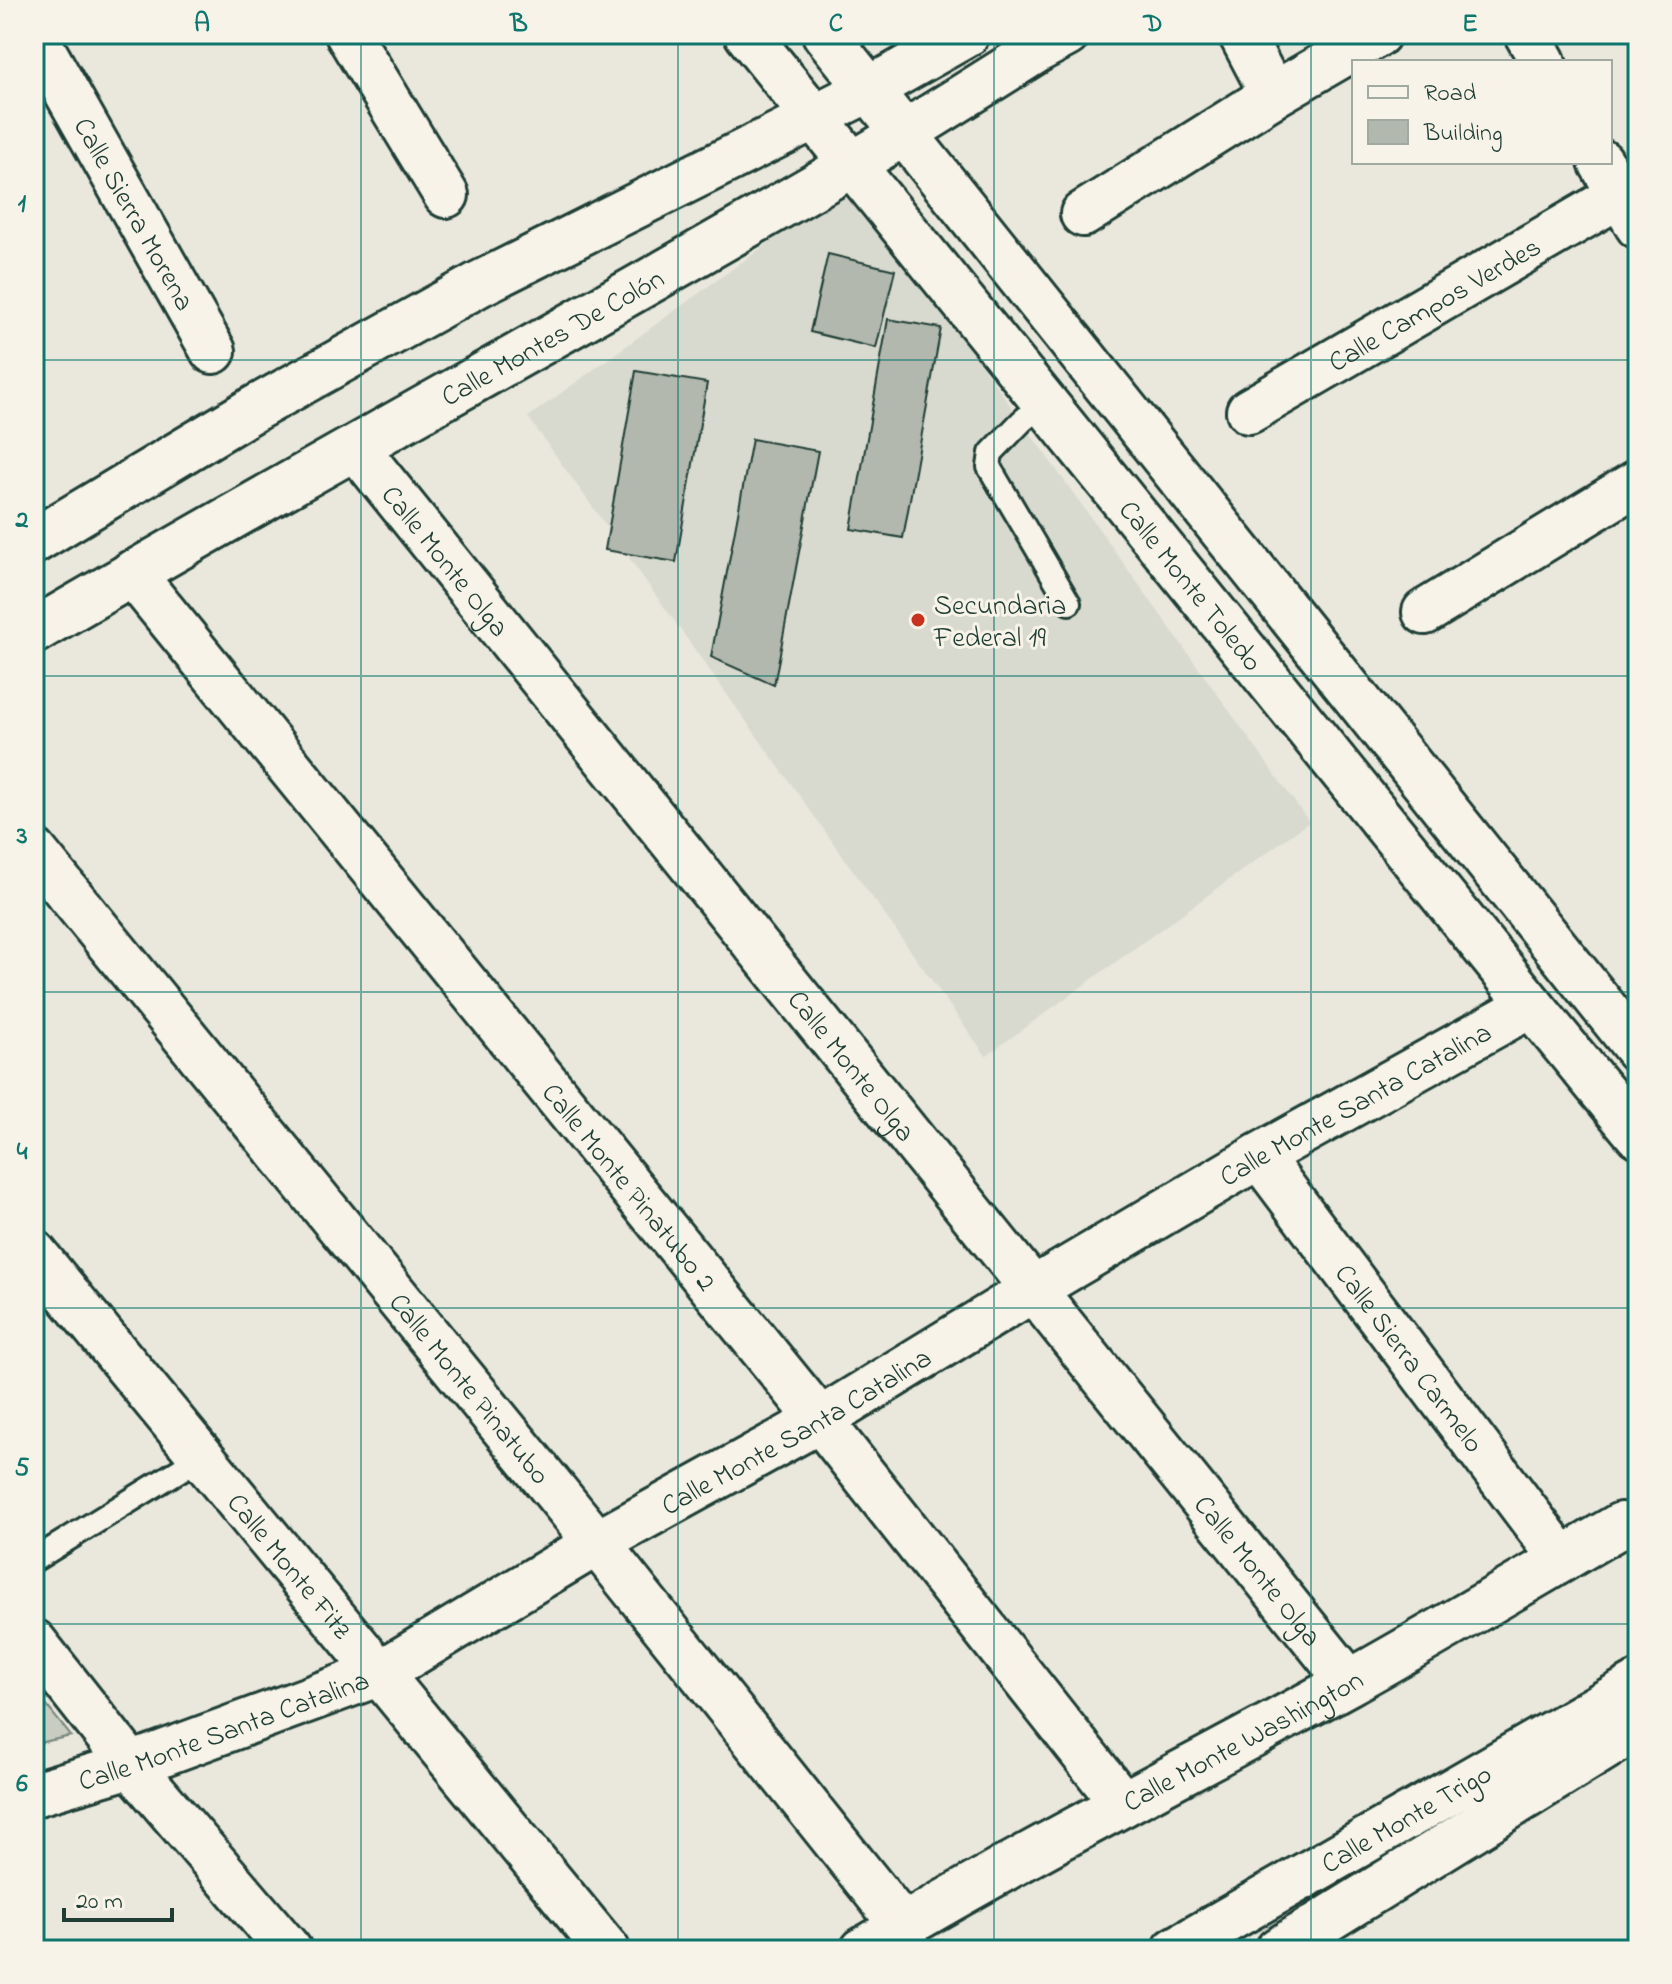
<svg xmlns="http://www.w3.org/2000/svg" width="1672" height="1984" viewBox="0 0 1672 1984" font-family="'Indie Flower',sans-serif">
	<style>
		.built { fill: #d9dacf }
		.green { fill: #c8ccc1; stroke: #74847a; stroke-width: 2 }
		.building { fill: #b2b8ae; stroke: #1f3d34; stroke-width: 2 }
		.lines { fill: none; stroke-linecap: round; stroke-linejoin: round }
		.lane-casing { stroke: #1f3d34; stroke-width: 28 }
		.street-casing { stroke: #1f3d34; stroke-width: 50 }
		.secondary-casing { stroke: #1f3d34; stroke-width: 50 }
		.lane { stroke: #f7f3e8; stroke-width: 22 }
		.street { stroke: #f7f3e8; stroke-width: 44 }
		.secondary { stroke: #f7f3e8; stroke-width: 44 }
		.grid { fill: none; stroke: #0f766e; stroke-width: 2; stroke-opacity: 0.55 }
		.poi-dot { fill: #c8321e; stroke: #f7f3e8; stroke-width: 3 }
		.labels { text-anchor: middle; stroke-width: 6; stroke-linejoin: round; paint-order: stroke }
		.street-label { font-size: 28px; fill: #1f3d34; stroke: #f7f3e8 }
		.poi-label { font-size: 28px; fill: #1f3d34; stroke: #f7f3e8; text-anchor: start }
		.neatline { fill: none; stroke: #0f766e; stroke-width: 3 }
		.grid-label { font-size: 26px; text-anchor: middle; font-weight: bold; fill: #0f766e }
	</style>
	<rect width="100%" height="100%" fill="#eae8dd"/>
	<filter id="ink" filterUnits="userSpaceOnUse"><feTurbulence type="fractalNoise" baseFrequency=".0125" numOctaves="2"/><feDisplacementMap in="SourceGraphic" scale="16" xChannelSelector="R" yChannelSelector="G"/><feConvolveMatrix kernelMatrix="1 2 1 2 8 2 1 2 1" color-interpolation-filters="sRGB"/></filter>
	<g filter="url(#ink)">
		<!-- built -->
		<path class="built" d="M851,183L1309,822L986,1056L528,417Z"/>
		<!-- green -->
		<path class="green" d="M34,1690L71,1736L34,1744Z"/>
		<!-- building -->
		<path class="building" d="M828,254L895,270L876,348L810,332Z
			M888,319L941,328L903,538L851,529Z
			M636,371L707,383L676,562L605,550Z
			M752,439L818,451L774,685L711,657Z"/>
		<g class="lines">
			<!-- lane casing -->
			<g class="lane-casing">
				<path id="lane" d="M1045,402L1022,421L991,453L989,467L1069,603
					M34,1560L201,1457"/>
			</g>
			<!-- street casing -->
			<g class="street-casing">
				<g id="street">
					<path id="s1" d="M34,34L213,351"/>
					<path d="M348,34L446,195"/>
					<path d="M1241,34L1273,95"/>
					<path d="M1527,34L1543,62"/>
					<path d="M1601,162L1638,226"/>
					<path d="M1083,214L1273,95L1378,34"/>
					<path id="s2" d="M1249,411L1620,195"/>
					<path id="s3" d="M356,448L1349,1682"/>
					<path id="s4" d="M132,573L820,1420L1123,1804"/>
					<path d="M1425,612L1638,482"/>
					<path id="s5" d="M34,851L597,1543L903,1926"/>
					<path id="s6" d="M1259,1156L1562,1559"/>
					<path id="s7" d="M34,1253L607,1950"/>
					<path d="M34,1642L131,1765L289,1950"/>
					<path id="s8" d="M34,1794L131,1765L380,1673L597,1543L820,1420L1032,1290L1259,1156L1531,1005"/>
					<path id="s9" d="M863,1950C1021,1855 1186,1772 1348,1683C1440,1632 1530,1578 1621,1525"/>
					<path id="s10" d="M1175,1950L1638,1684"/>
					<path d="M1278,1950L1638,1727"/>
				</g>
			</g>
			<!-- secondary casing -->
			<g class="secondary-casing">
				<g id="secondary">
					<path id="s11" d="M747,34L1531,1005L1638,1135"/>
					<path d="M825,34L1638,1050"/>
					<path d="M34,541L252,410L481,283L870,89L967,34"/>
					<path id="s12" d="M34,631C305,472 582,323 853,164C916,127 977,88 1039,49L1067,34"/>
				</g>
			</g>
			<!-- lane -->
			<use href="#lane" class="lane"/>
			<!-- street -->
			<use href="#street" class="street"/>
			<!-- secondary -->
			<use href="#secondary" class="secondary"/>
		</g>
	</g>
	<!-- grid -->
	<path class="grid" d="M361,34V1950M678,34V1950M994,34V1950M1311,34V1950M34,360H1638M34,676H1638M34,992H1638M34,1308H1638M34,1624H1638"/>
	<!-- markers -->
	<circle class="poi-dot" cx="918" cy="620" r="8"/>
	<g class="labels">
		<!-- street labels -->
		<g class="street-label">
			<text dy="10" stroke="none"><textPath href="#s1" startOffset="206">Calle Sierra Morena</textPath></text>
			<text dy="10" stroke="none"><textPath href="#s2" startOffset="214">Calle Campos Verdes</textPath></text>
			<text dy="10" stroke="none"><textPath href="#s12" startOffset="596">Calle Montes De Colón</textPath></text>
			<text dy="10" stroke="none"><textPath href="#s3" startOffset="144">Calle Monte Olga</textPath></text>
			<text dy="10" stroke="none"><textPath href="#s11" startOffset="708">Calle Monte Toledo</textPath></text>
			<text dy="10" stroke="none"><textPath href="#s3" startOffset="792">Calle Monte Olga</textPath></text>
			<text dy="10" stroke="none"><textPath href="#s8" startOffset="1496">Calle Monte Santa Catalina</textPath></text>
			<text dy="10" stroke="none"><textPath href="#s4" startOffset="790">Calle Monte Pinatubo 2</textPath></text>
			<text dy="10" stroke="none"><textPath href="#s6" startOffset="252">Calle Sierra Carmelo</textPath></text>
			<text dy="10" stroke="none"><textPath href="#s5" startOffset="692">Calle Monte Pinatubo</textPath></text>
			<text dy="10" stroke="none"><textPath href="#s8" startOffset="848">Calle Monte Santa Catalina</textPath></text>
			<text dy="10" stroke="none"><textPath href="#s7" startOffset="404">Calle Monte Fitz</textPath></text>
			<text dy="10" stroke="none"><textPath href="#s3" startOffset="1440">Calle Monte Olga</textPath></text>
			<text dy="10" stroke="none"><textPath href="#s8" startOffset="200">Calle Monte Santa Catalina</textPath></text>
			<text dy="10" stroke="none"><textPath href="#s9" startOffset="434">Calle Monte Washington</textPath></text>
			<text dy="10" stroke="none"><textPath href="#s10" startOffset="266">Calle Monte Trigo</textPath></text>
		</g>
		<!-- poi labels -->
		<g class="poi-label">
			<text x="934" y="614">Secundaria<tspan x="934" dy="32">Federal 19</tspan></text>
		</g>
	</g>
	<!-- margin -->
	<rect width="1672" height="1984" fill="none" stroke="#f7f3e8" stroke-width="88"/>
	<!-- legend -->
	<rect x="1352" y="60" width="260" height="104" fill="#f7f3e8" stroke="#a1aaa0" stroke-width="2"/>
	<rect x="1368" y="86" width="40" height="12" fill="#f7f3e8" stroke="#a1aaa0" stroke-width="2"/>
	<text x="1424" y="100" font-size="24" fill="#1f3d34">Road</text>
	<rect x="1368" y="120" width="40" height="24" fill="#b2b8ae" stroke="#a1aaa0" stroke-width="2"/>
	<text x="1424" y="140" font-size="24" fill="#1f3d34">Building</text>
	<!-- scale -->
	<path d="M64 1908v12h108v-12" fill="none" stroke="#1f3d34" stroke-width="4"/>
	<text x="76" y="1908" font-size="24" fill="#1f3d34" stroke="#f7f3e8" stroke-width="6" paint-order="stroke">20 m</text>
	<rect x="44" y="44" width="1584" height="1896" class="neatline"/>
	<g class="grid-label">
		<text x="202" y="31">A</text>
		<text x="519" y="31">B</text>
		<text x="836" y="31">C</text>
		<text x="1153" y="31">D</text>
		<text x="1470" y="31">E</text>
		<text x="22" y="211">1</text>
		<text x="22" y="527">2</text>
		<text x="22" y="843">3</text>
		<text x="22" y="1159">4</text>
		<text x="22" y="1475">5</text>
		<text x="22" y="1791">6</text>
	</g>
</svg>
